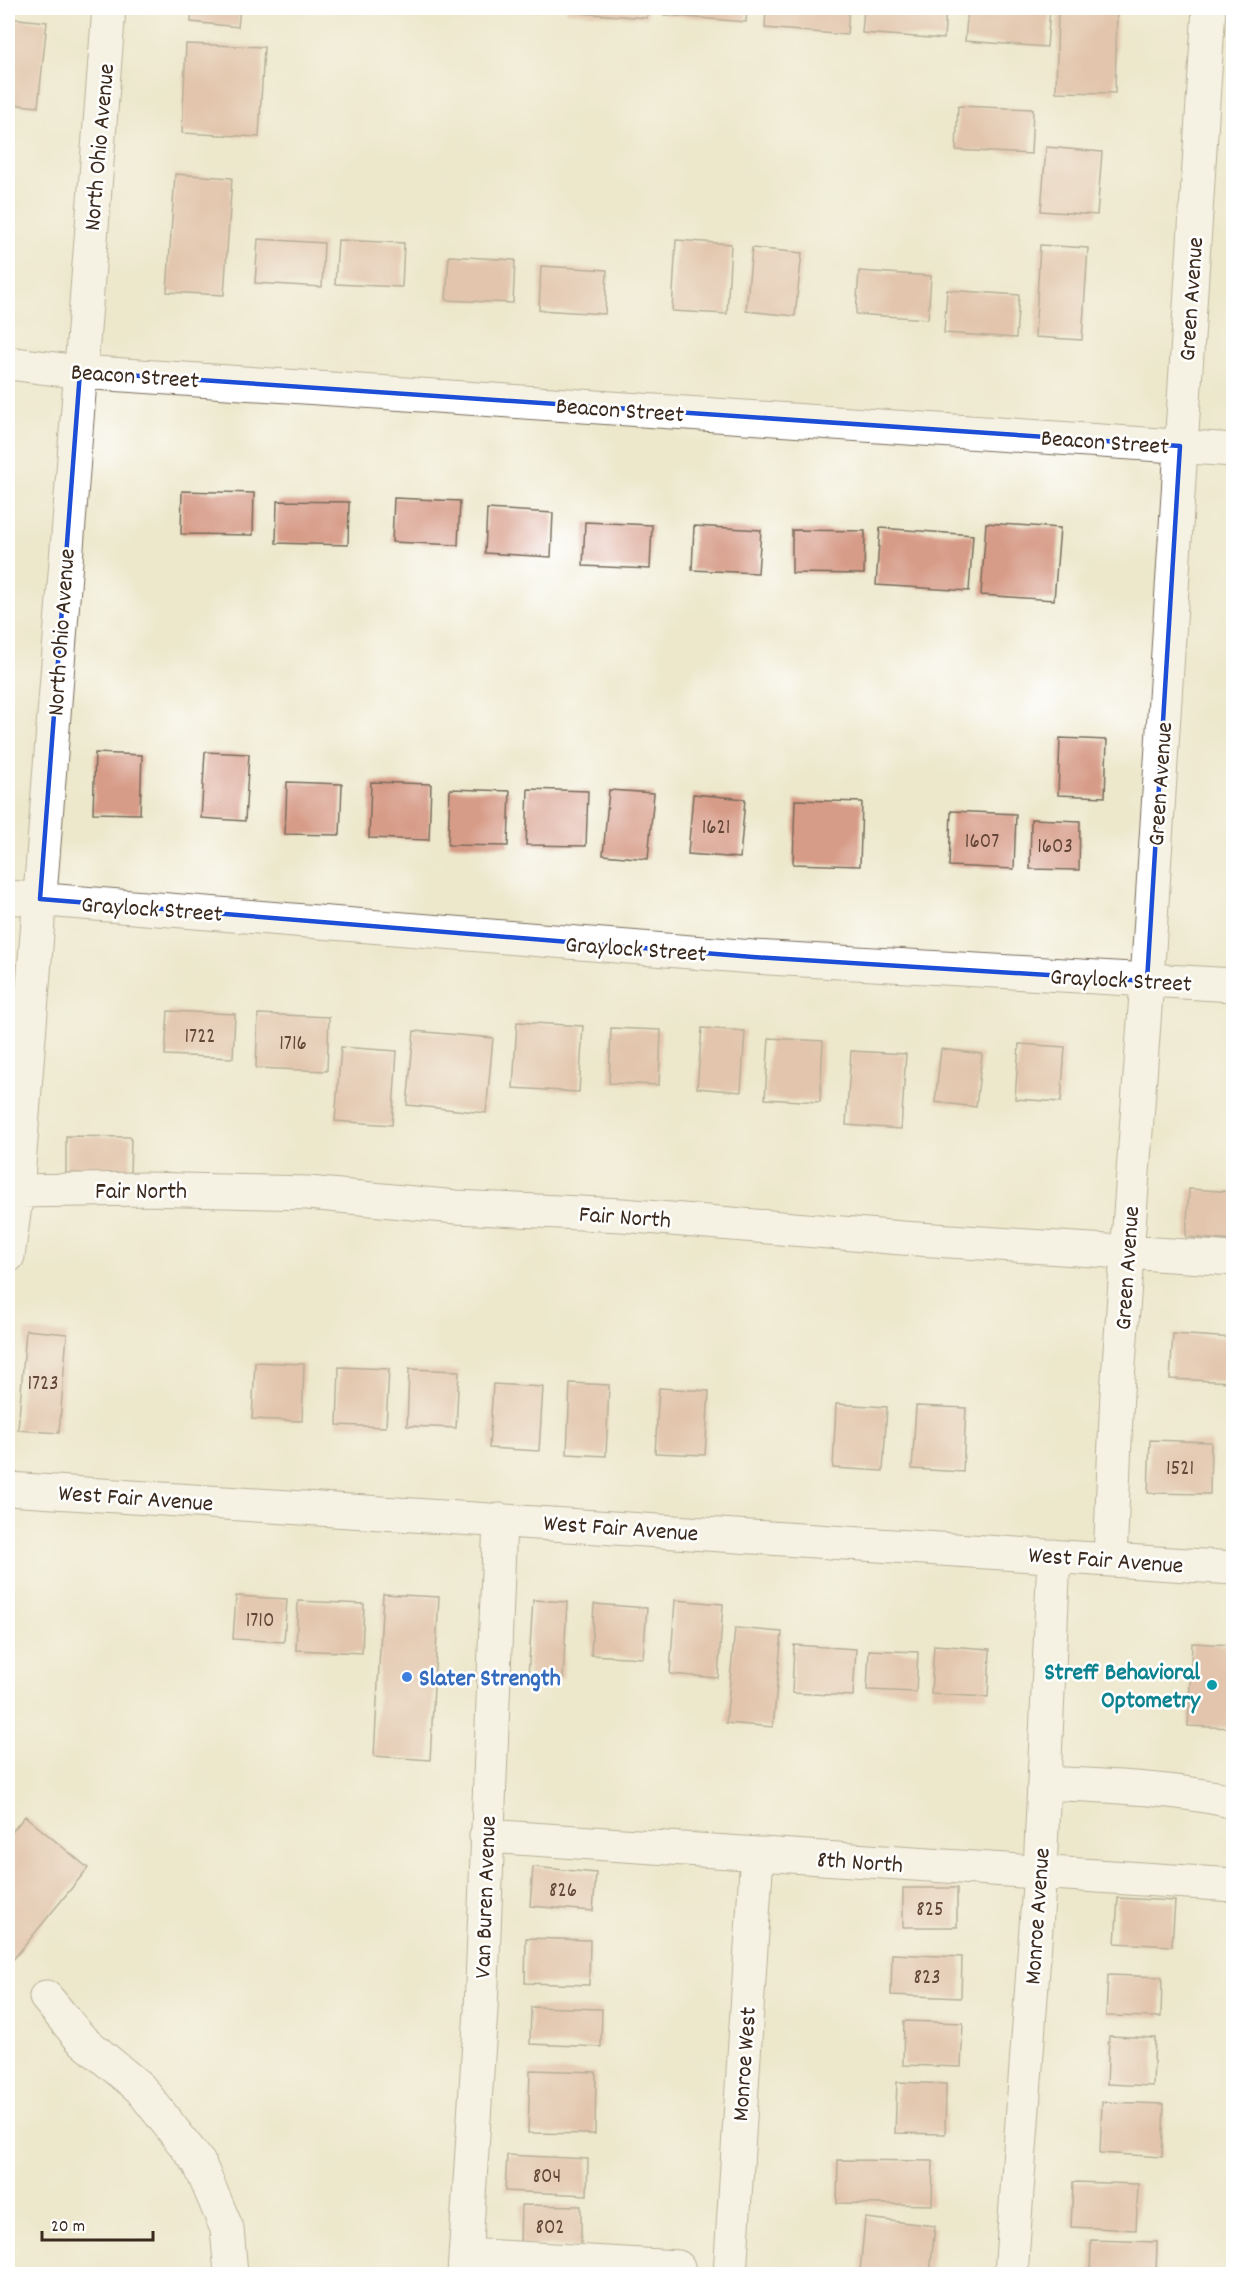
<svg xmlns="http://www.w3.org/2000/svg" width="1241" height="2282" viewBox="0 0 1241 2282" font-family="Dekko,sans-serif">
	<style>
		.building { fill: #d79c88 }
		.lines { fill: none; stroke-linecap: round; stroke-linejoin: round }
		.minor-casing { stroke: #796c5b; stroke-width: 35 }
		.minor { stroke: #fff; stroke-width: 33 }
		.marked { fill: none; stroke: #1d4ed8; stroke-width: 4.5; stroke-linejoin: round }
		.shop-dot { fill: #3f7fe0; stroke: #fff; stroke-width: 2 }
		.culture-dot { fill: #0f9aa8; stroke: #fff; stroke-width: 2 }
		.labels { text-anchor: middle; stroke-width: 5; stroke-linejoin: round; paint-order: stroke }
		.number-label { font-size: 21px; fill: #624638 }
		.street-label { font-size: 24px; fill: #3b2a1e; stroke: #fff }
		.culture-label { font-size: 24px; font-weight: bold; fill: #0d838f; stroke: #fff; text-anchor: end }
		.shop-label { font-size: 24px; font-weight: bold; fill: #366cbe; stroke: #fff; text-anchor: start }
	</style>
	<rect width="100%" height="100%" fill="#fff"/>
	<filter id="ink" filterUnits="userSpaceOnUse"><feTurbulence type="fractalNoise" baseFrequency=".0167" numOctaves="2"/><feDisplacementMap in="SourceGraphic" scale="12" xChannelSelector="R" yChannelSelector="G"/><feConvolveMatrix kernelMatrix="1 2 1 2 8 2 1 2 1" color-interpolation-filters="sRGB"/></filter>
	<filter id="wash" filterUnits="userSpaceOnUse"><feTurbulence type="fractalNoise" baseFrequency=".008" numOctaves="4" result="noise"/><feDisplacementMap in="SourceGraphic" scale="24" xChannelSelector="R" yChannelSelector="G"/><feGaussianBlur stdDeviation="1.35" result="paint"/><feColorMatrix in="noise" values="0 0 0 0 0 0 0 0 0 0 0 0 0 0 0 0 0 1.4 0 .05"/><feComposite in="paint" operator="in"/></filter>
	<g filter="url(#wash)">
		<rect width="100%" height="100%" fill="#ede8cc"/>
		<g id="blocks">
			<!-- building -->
			<path class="building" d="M192,8H240L238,27L191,22Z
				M509,8H540L539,12Z
				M566,8H648L647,18L566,12Z
				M665,8H747L746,22L664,15Z
				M766,8H849L847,35L765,28Z
				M864,8H946L944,39L862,33Z
				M968,8H1050L1047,47L965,41Z
				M1058,8H1117L1115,93L1056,92Z
				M8,18L47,22L38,107L8,104Z
				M186,44L264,47L259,137L182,133Z
				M958,106L1033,109L1031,154L956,150Z
				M1046,147L1102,152L1097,215L1041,211Z
				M175,174L232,178L224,295L167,292Z
				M258,239L324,243L322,287L255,283Z
				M338,240L404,243L402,287L335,284Z
				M676,240L731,244L727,314L672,311Z
				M1040,245L1088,248L1082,340L1035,337Z
				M752,248L802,253L795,316L746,311Z
				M449,256L515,260L513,303L446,300Z
				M541,266L607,270L605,314L539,310Z
				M859,271L931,276L928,319L856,314Z
				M947,290L1019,295L1016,338L944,333Z
				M182,491L254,493L253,535L181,534Z
				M394,498L460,501L458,545L392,542Z
				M277,501L349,502L348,545L276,543Z
				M487,509L553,513L551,557L485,553Z
				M585,522L652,525L650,569L583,566Z
				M986,523L1060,528L1054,600L981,595Z
				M694,526L761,530L758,573L692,570Z
				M880,528L973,535L969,591L876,585Z
				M792,530L865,531L864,574L792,573Z
				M1060,738L1107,740L1105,797L1058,795Z
				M205,752L249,754L245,821L201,818Z
				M95,753L142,755L140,814L93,813Z
				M287,782L342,784L340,835L285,834Z
				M371,782L431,784L429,840L369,838Z
				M450,789L510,791L508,846L448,845Z
				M528,789L588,791L586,846L526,845Z
				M609,790L654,793L648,859L603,855Z
				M693,794L745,799L740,858L688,854Z
				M795,800L862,802L860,866L793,864Z
				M951,811L1016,814L1014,869L949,866Z
				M1031,819L1080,821L1079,870L1030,869Z
				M168,1011L235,1014L233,1058L165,1055Z
				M258,1014L329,1017L327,1071L256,1068Z
				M517,1022L583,1026L579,1092L513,1088Z
				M611,1028L661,1030L659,1085L609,1083Z
				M702,1028L745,1031L741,1092L697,1088Z
				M414,1031L493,1038L486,1113L407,1105Z
				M769,1038L823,1041L820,1102L765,1099Z
				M1019,1044L1065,1047L1061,1102L1015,1099Z
				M341,1047L397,1051L392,1125L335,1121Z
				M941,1049L982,1054L976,1107L935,1102Z
				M851,1051L906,1054L901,1129L846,1125Z
				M66,1136L131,1137L130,1175L66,1173Z
				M1189,1189L1234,1192V1241L1186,1237Z
				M26,1330L67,1334L59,1433L18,1430Z
				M1173,1334L1234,1338V1382L1170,1379Z
				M255,1362L304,1364L302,1421L252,1419Z
				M339,1367L389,1369L386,1427L337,1425Z
				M409,1369L459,1371L456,1428L407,1426Z
				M570,1383L609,1385L606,1456L567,1454Z
				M493,1384L543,1387L539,1451L489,1448Z
				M659,1388L709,1391L705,1455L655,1453Z
				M836,1404L887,1407L883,1471L833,1468Z
				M916,1406L966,1408L963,1472L912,1469Z
				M1150,1440L1211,1442L1210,1494L1148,1493Z
				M383,1594L439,1597L430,1760L374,1756Z
				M236,1596L287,1599L284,1642L233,1639Z
				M533,1600L567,1602L563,1679L528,1677Z
				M675,1600L723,1604L718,1678L670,1674Z
				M298,1601L364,1604L362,1653L296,1650Z
				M594,1604L647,1608L643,1658L591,1655Z
				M735,1628L782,1632L773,1727L726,1723Z
				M1192,1643L1234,1645V1728L1188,1726Z
				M794,1645L856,1649L853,1696L792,1693Z
				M934,1645L990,1649L988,1697L931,1694Z
				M869,1650L918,1652L916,1692L867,1690Z
				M25,1816L88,1868L8,1966V1837Z
				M533,1867L596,1873L593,1911L530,1906Z
				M903,1888H957V1927H903Z
				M1118,1898L1175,1901L1172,1946L1115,1943Z
				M526,1938L590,1940L589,1985L525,1983Z
				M892,1954L962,1957L961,1998L891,1995Z
				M1108,1975L1162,1977L1161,2017L1106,2016Z
				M531,2007L602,2009L601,2047L530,2044Z
				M904,2021L963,2023L961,2067L903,2065Z
				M1109,2036L1155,2038L1153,2086L1107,2084Z
				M530,2070L596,2072L595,2134L528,2133Z
				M897,2082L946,2084L945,2134L895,2133Z
				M1102,2102L1164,2104L1162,2157L1100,2153Z
				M507,2155L588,2159L587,2195L505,2191Z
				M838,2160L933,2161L932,2205L837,2203Z
				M1073,2182L1138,2184L1136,2230L1071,2227Z
				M521,2205L581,2206V2247L520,2245Z
				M865,2218L935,2226L930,2274L860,2272Z
				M1091,2240L1157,2242L1156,2274H1090Z"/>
		</g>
	</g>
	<g filter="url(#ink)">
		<use href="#blocks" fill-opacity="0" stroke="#796c5b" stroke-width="1.5"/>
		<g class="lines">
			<!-- minor casing -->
			<g class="minor-casing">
				<path id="minor" d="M8,363L80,372L1234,450
					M8,897L753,957L1234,985
					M17,1191L146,1189L308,1193L456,1207L622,1215L902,1238L1234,1259
					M8,1256L17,1191L109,8
					M8,1489L1234,1568
					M1110,1560L1117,1392L1147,981L1209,8
					M1044,1783C1107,1786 1170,1788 1232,1801L1234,1804
					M486,1836L1234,1885
					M46,1997L80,2038L140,2088L199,2163L227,2229L231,2274
					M465,2255L678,2267
					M464,2274L481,2010L500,1520
					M730,2274L757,1854
					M1011,2274L1040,1872L1054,1556"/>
			</g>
			<!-- minor -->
			<use href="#minor" class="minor"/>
		</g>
	</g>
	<!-- marked area -->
	<path d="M0 0H1241V2282H0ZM80,372L1180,446L1147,981L753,957L40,899Z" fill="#ede8cc" fill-opacity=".55" fill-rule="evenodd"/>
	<path class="marked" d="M80,372L1180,446L1147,981L753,957L40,899Z"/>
	<!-- markers -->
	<circle class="shop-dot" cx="407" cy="1677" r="6"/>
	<circle class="culture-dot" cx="1212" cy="1685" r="6"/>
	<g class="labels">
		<!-- number labels -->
		<g class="number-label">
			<text x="716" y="833">1621</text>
			<text x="982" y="847">1607</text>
			<text x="1055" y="852">1603</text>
			<text x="200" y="1042">1722</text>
			<text x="293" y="1049">1716</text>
			<text x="43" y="1389">1723</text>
			<text x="1180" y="1474">1521</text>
			<text x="260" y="1626">1710</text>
			<text x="563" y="1896">826</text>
			<text x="930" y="1915">825</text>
			<text x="927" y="1983">823</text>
			<text x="547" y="2182">804</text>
			<text x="550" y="2233">802</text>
		</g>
		<!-- street labels -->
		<g class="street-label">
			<text transform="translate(98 147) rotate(-85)" y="8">North Ohio Avenue</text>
			<text transform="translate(1190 299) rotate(-86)" y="8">Green Avenue</text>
			<text transform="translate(135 375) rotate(4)" y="8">Beacon Street</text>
			<text transform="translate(620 409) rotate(4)" y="8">Beacon Street</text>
			<text transform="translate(1105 441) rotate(4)" y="8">Beacon Street</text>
			<text transform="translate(60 632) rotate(-86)" y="8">North Ohio Avenue</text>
			<text transform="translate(1159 784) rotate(-86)" y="8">Green Avenue</text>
			<text transform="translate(152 908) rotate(4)" y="8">Graylock Street</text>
			<text transform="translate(636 948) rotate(4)" y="8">Graylock Street</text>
			<text transform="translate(1121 979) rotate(3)" y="8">Graylock Street</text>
			<text x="141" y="1198">Fair North</text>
			<text transform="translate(625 1216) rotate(4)" y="8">Fair North</text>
			<text transform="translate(1126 1268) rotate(-86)" y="8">Green Avenue</text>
			<text transform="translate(136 1497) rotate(4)" y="8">West Fair Avenue</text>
			<text transform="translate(621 1527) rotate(4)" y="8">West Fair Avenue</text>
			<text transform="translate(1106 1559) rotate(4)" y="8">West Fair Avenue</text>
			<text transform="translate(860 1861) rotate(4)" y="8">8th North</text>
			<text transform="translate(484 1897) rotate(-88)" y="8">Van Buren Avenue</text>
			<text transform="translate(1036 1916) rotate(-86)" y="8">Monroe Avenue</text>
			<text transform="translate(743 2064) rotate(-86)" y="8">Monroe West</text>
		</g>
		<!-- culture labels -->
		<g class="culture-label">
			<text x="1200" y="1679">Streff Behavioral<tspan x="1200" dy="28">Optometry</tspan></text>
		</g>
		<!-- shop labels -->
		<g class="shop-label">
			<text x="419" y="1685">Slater Strength</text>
		</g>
	</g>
	<!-- margin -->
	<rect width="1241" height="2282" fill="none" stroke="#fff" stroke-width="30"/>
	<!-- scale -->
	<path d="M42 2231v9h111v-9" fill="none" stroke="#3b2a1e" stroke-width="3"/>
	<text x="51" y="2231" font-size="18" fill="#3b2a1e" stroke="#ffffff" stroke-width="4.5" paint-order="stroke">20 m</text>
</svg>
